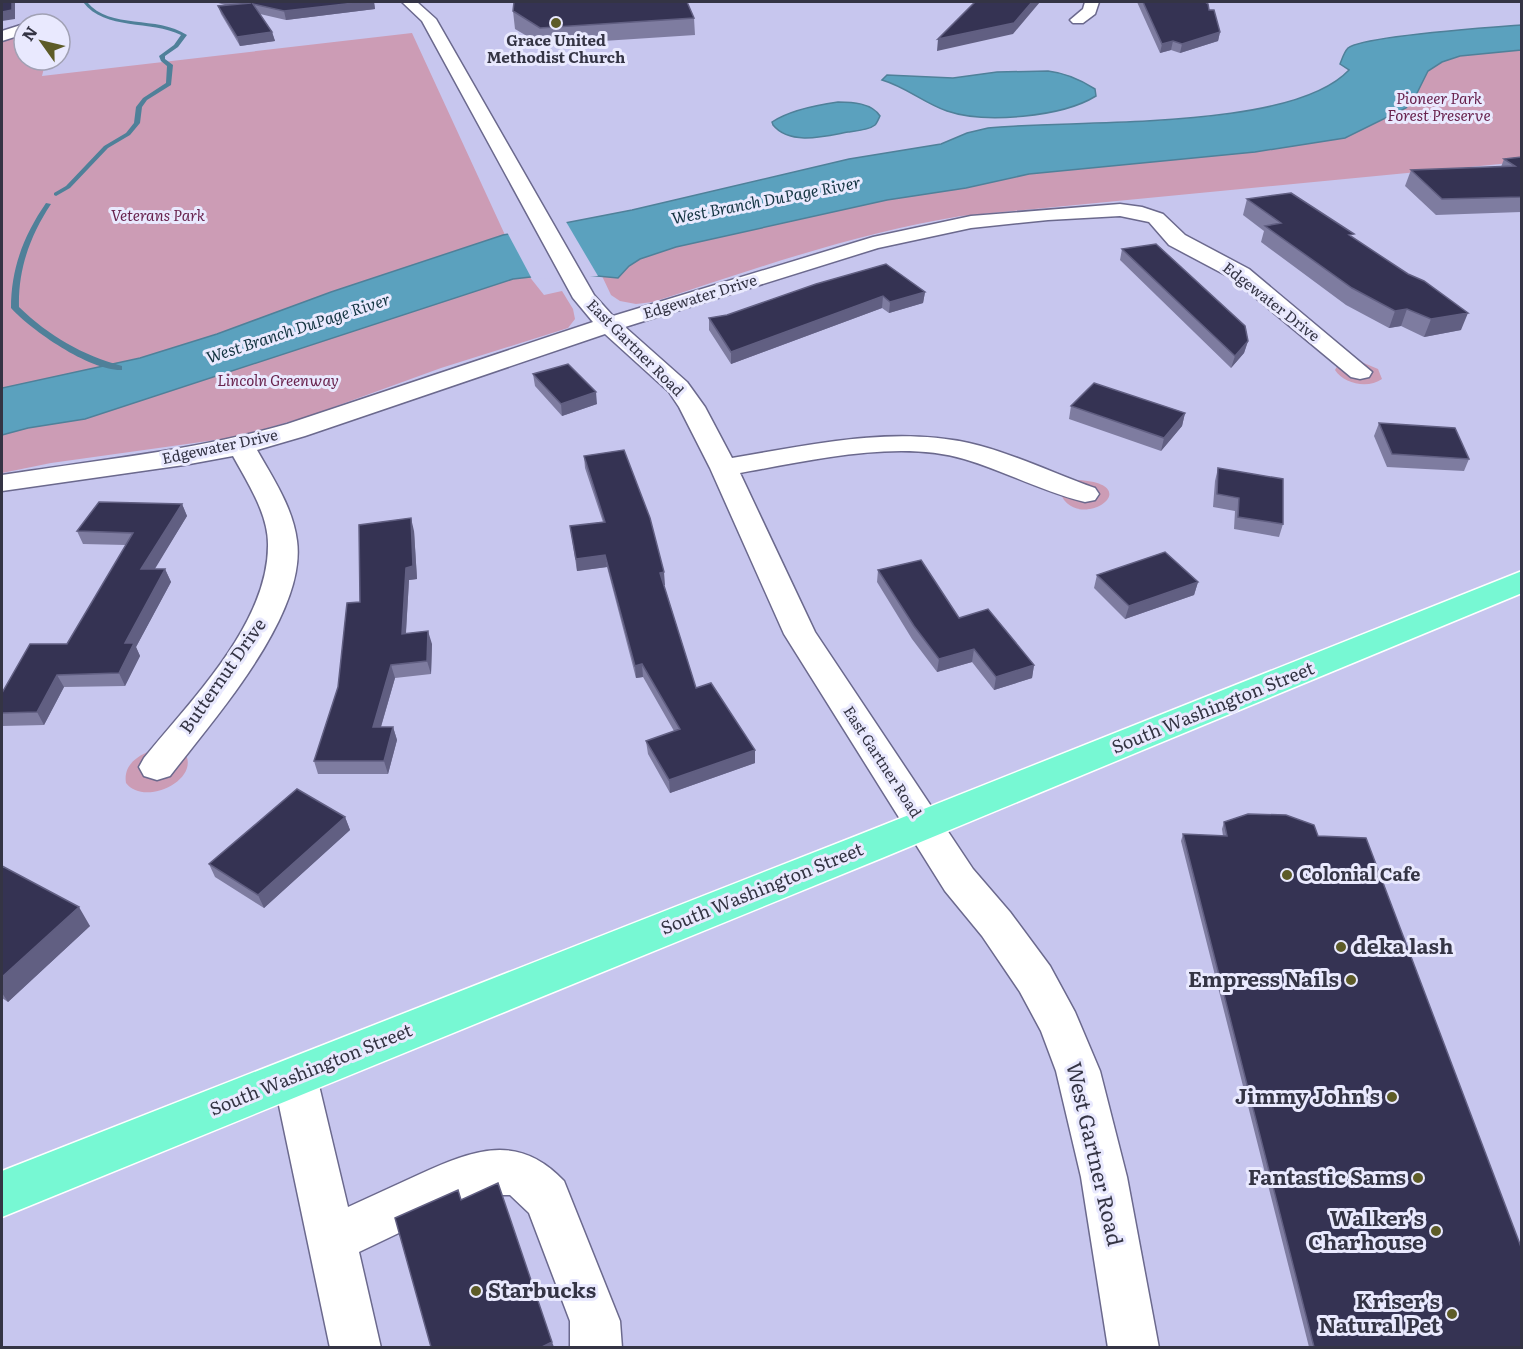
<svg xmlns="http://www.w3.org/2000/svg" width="1523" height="1349" viewBox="0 0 1523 1349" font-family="Literata,serif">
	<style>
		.green { fill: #cc9cb5 }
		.water { fill: #5ba1be; stroke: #4f8099; stroke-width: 1.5 }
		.pier { fill: #c7c6ee }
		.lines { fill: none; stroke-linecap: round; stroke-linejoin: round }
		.stream { fill: #4f8099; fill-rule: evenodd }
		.minor-casing { stroke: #6b698d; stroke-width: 3 }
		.major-casing { stroke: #fff; stroke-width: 3 }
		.minor { fill: #fff; fill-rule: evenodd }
		.major { fill: #77f8d3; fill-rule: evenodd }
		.wall { fill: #7e7ca0 }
		.shaded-wall { fill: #615f82 }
		.building { fill: #353353; stroke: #615f82; stroke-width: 1.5 }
		.poi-dot { fill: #5d5b27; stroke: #e9e9fe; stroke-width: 2 }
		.labels { text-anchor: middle; stroke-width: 6; stroke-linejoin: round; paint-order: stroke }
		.far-poi-label { font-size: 15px; font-weight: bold; fill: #343444; stroke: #e9e9fe }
		.far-park-label { font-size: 15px; font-style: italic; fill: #69234e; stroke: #e9e9fe }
		.far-street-label { font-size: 15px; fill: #343444; stroke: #e9e9fe }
		.far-water-label { font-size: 16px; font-style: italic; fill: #133441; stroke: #e9e9fe }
		.street-label { font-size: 18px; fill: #343444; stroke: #e9e9fe }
		.poi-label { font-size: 18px; font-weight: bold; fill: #343444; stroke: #e9e9fe; text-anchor: start }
		.near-poi-label { font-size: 21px; font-weight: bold; fill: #343444; stroke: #e9e9fe; text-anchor: end }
		.near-street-label { font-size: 21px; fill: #343444; stroke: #e9e9fe }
	</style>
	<rect width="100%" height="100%" fill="#c7c6ee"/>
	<!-- green -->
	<path class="green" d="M24,30V60H46L42,76L412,33L517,261L544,295L562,291L573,309L575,319L568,328L441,368L309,416L237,437L51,463L2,473V37Z
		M1521,39V162L961,216C856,233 754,269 653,302L636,304L620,301L611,295L602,276L583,244L1264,130L1375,78Z
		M1359,361L1378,369L1382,379C1368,389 1344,384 1335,370L1339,363Z
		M1080,480C1150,486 1075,535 1060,492L1072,481Z
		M153,750L185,753C201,780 144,807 126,783C123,765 138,755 153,750Z"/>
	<!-- water -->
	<path class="water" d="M1521,25V50L1460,56L1442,62L1428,71L1414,99L1406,108L1345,138L1255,152L1029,174L966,188L887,200L676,247L640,259L629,266L618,278L566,273L513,279L85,419L28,428L2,435V388L140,358L217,334L331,292L503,235L632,210L849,159L941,144L967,133L988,128C1073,119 1291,132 1349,70L1340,64C1342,59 1344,52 1348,48C1363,36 1495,27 1521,25Z
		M1048,71C1066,73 1081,80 1095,89L1096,96C1062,117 985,124 947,111C924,103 906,87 882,80L887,75L953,78L997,72Z
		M838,102C852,102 872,103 880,116C879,118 877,123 875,125C869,130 856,131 848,132C826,136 790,146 773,125L772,122C790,110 817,105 838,102Z"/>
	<!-- pier -->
	<path class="pier" d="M565,220L598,276L532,279L507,232Z"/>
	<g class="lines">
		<!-- stream -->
		<path class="stream" d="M83,2H87C110,30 157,15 187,35L178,47L165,56V59L173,65L171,85L147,100L142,107L140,123L130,135L108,148L70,188L56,196L54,195V193L66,186L104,146L126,133L134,123L136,107L143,98L166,83L167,66L161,61L159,56L174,45L181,35C151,20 105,31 83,2Z
			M46,203L51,204C30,236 18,269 19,307C49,336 82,355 122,366V370C90,371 32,331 11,308C11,268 24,235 46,203Z"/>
		<!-- minor casing -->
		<g class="minor-casing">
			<path id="minor" d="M402,2H417L436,19L594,295L613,316L873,237L971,216L1120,204L1142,207L1163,214L1185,235L1249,269L1372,372L1369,377L1360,379L1351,377L1233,279L1169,245L1149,222L1120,216L1048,220L971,228L878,248L625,327L687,382L705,407L732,458C810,445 891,426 969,443C1009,452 1056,474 1095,488L1099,494L1095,500L1085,502C1043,492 1005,471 964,459C898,439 807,461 740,473L815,632L973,869L1010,912L1050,966L1075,1012L1100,1071L1127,1177L1159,1348H1108L1081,1177L1056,1071L1041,1031L1020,992L982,936L945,891L784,634L710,468L679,407L669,392L605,334L305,436L257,450C273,478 293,508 297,541C307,615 213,720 170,776L157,780L144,776L139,767L144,758C191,700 269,623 268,544C268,513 247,482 233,456L184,465L2,491V475C97,460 193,451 287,424L593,322L573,298L422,21Z
				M1085,2H1099L1095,14L1083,23H1073L1070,20L1083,9Z
				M24,24V34L2,41V31Z
				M295,1057L310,1063L317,1077L348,1207C372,1196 396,1185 420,1174C473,1150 518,1132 564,1181L620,1321L622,1348H570V1321L529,1213L510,1195H489L470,1199L359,1252L381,1348H330L273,1077L280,1063Z"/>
		</g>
		<!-- major casing -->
		<g class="major-casing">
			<path id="major" d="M1522,571V593L882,858L2,1217V1171L856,836Z"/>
		</g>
		<!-- minor -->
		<use href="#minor" class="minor"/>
		<!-- major -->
		<use href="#major" class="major"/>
	</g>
	<!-- wall -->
	<path class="wall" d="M215,2H374L375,9L286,20L260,14L272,32L275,41L240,46L221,14L218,6L225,5Z
		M1137,2H1205L1220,32L1218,41L1180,53L1171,50L1160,53Z
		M513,11L694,18L695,35L542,45L515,29Z
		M1521,157V212L1436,215L1405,186L1411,170L1501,167L1504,159Z
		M1247,199L1353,238L1461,330L1424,337L1401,326L1389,328L1346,305L1261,242L1264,231L1243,215Z
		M1122,249L1248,341L1244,353L1231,368L1120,260Z
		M925,292L923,303L889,313L882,308L731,364L709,330V318L727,315Z
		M533,374L597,404L562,416L535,386Z
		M1071,406L1185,413L1182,426L1161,451L1069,419Z
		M1379,423L1469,459L1464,471L1387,467L1374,436Z
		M584,456L665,585H664L696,688L755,750V763L670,793L648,754L646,741L674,731L643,677L636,678L607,567L577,571L570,526L603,522L585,468Z
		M1218,468L1283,524L1279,537L1234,529L1235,511L1213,507L1215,481Z
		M182,504L187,516L154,569H165L171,582L136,647L140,656L125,686L64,687L44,725L2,726V693L67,644L126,545L83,544L77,531Z
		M414,531L417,579L409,580L406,633L432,644L431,674L395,678L381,727H393L397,740L388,774H318L314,761L338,687L360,602Z
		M878,570L959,618L1034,665L1032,678L994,690L972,662L937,672L912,639L877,582Z
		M1097,575L1198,582L1194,595L1125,619L1094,588Z
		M345,817L350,830L264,908L215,877L209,864Z
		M1224,822L1318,836L1521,1347H1309L1181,841L1183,834L1223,836L1222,829Z
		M2,866L90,926L8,1002L2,998Z"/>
	<!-- shaded-wall -->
	<path class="shaded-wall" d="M12,2H15V19L2,21V12Z
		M363,2H374L375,9L286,20L284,11Z
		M1032,2H1040L1013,34L937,51L938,39Z
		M272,32L275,41L240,46L237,37Z
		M1220,32L1218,41L1180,53L1182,44Z
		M1173,41L1171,50L1160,53L1162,44Z
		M925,292L923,303L889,313L890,302Z
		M883,296L882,308L731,364V352Z
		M1407,309L1401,326L1389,328L1395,311Z
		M1468,313L1461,330L1424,337L1431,319Z
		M1248,341L1244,353L1231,368L1235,356Z
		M596,392L597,404L562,416L561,404Z
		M1185,413L1182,426L1161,451L1164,438Z
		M182,504L187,516L147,582L141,569Z
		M411,518L414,531L417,579L409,580L405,647L402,634L406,568Z
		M605,555L607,567L577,571L576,559Z
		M165,569L171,582L136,647L140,656L125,686L119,673L125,643Z
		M664,572L665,585L661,586L660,573Z
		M1198,582L1194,595L1125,619L1129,606Z
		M428,631L432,644L431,674L427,661Z
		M974,649L972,662L937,672L939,659Z
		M642,664L643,677L636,678L635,666Z
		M391,665L395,678L377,740L373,727Z
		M1034,665L1032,678L994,690L996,677Z
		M57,675L64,687L44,725L37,712Z
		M393,727L397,740L388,774L384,761Z
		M755,750V763L670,793L669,780Z
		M345,817L350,830L264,908L258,895Z
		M79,907L90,926L8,1002L2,993V977Z
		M552,1342L554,1347H542Z"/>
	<!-- building -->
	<path class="building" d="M2,2H12V10L2,12Z
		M244,2H363L284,11L253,4L272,32L237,37L218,6L251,3Z
		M514,2H687L694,18L540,28L513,11Z
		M975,2H1032L1014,23L938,39Z
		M1143,2H1205L1208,4L1209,10H1214L1220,32L1182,44L1173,41L1162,44Z
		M1521,157V197L1442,199L1411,170L1515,166L1504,159Z
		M1291,193L1354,234L1349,235L1408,274L1424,281L1468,313L1431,319L1407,309L1395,311L1352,288L1265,226L1281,223L1247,199Z
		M1156,244L1245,326L1248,341L1235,356L1122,249Z
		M886,264L925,292L890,302L883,296L731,352L709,318L727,315L816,284Z
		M568,364L596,392L561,404L533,374Z
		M1094,383L1185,413L1164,438L1071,406Z
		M1379,423L1455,428L1469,459L1392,454Z
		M624,450L650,518L664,572L660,573L696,688L711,683L755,750L669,780L646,741L680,729L642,664L635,666L605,555L576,559L570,526L605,522L584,456Z
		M1218,468L1283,479V524L1238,517L1239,498L1217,494Z
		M99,502L182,504L141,569H165L125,643H134L119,673L57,675L37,712L2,713V693L30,644H67L133,533L77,531Z
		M411,518L413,566L406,568L402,634L428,631L427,661L391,665L373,727H393L384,761H314L338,687L347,603L360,602L359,525Z
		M1165,552L1198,582L1129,606L1097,575Z
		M921,560L959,618L988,609L1034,665L996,677L974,649L939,659L914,626L878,570Z
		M297,789L345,817L258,895L209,864Z
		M1248,814L1286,815L1314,825L1318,836L1366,838L1521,1247V1347H1314L1183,834L1227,836L1224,822Z
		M2,866L79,907L2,977Z
		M498,1183L552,1342L542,1347H431L395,1218L458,1190L461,1200Z"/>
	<!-- markers -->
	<g class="poi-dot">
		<circle cx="556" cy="23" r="6"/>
		<circle cx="1287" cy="875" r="6"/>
		<circle cx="1341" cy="947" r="6"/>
		<circle cx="1351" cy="980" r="6"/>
		<circle cx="1392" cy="1097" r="6"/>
		<circle cx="1418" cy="1178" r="6"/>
		<circle cx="1436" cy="1231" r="6"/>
		<circle cx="476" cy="1291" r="6"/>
		<circle cx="1452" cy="1314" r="6"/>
	</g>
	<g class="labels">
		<!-- far-poi labels -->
		<g class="far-poi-label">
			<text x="556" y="46">Grace United<tspan x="556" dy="17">Methodist Church</tspan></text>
		</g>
		<!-- far-park labels -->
		<g class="far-park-label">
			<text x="1439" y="104">Pioneer Park<tspan x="1439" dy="17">Forest Preserve</tspan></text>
			<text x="158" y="221">Veterans Park</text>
			<text x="278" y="386">Lincoln Greenway</text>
		</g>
		<!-- far-street labels -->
		<g class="far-street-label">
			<text transform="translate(700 297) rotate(-17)" y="5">Edgewater Drive</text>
			<text transform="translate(1271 302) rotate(38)" y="5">Edgewater Drive</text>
			<text transform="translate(635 348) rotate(45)" y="5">East Gartner Road</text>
			<text transform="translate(220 447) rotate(-12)" y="5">Edgewater Drive</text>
			<text transform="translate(882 762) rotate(57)" y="5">East Gartner Road</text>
		</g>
		<!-- far-water labels -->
		<g class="far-water-label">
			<text transform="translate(766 200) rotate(-11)" y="6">West Branch DuPage River</text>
			<text transform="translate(298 328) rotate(-18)" y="6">West Branch DuPage River</text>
		</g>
		<!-- street labels -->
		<g class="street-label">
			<text transform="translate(223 676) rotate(-55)" y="6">Butternut Drive</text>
			<text transform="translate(1213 708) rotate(-22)" y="6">South Washington Street</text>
			<text transform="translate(762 889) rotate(-22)" y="6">South Washington Street</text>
			<text transform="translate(311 1070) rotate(-22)" y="6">South Washington Street</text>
		</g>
		<!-- poi labels -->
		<g class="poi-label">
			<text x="1299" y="881">Colonial Cafe</text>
		</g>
		<!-- near-poi labels -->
		<g class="near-poi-label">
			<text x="1353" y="954" text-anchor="start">deka lash</text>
			<text x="1339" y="987">Empress Nails</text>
			<text x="1380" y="1104">Jimmy John's</text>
			<text x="1406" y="1185">Fantastic Sams</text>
			<text x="1424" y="1226">Walker's<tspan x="1424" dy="24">Charhouse</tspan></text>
			<text x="488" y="1298" text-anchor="start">Starbucks</text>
			<text x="1440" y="1309">Kriser's<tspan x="1440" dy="24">Natural Pet</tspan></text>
		</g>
		<!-- near-street labels -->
		<g class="near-street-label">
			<text transform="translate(1094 1154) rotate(77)" y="7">West Gartner Road</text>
		</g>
	</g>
	<!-- border -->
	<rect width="1523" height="1349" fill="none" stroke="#343444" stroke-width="6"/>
	<!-- north arrow -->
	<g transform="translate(42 42) rotate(304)"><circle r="28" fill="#e9e9fe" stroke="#a1a1b4" stroke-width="1.5"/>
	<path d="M0-4.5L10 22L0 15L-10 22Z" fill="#5d5b27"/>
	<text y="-9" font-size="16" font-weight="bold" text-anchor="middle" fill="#343444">N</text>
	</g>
</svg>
